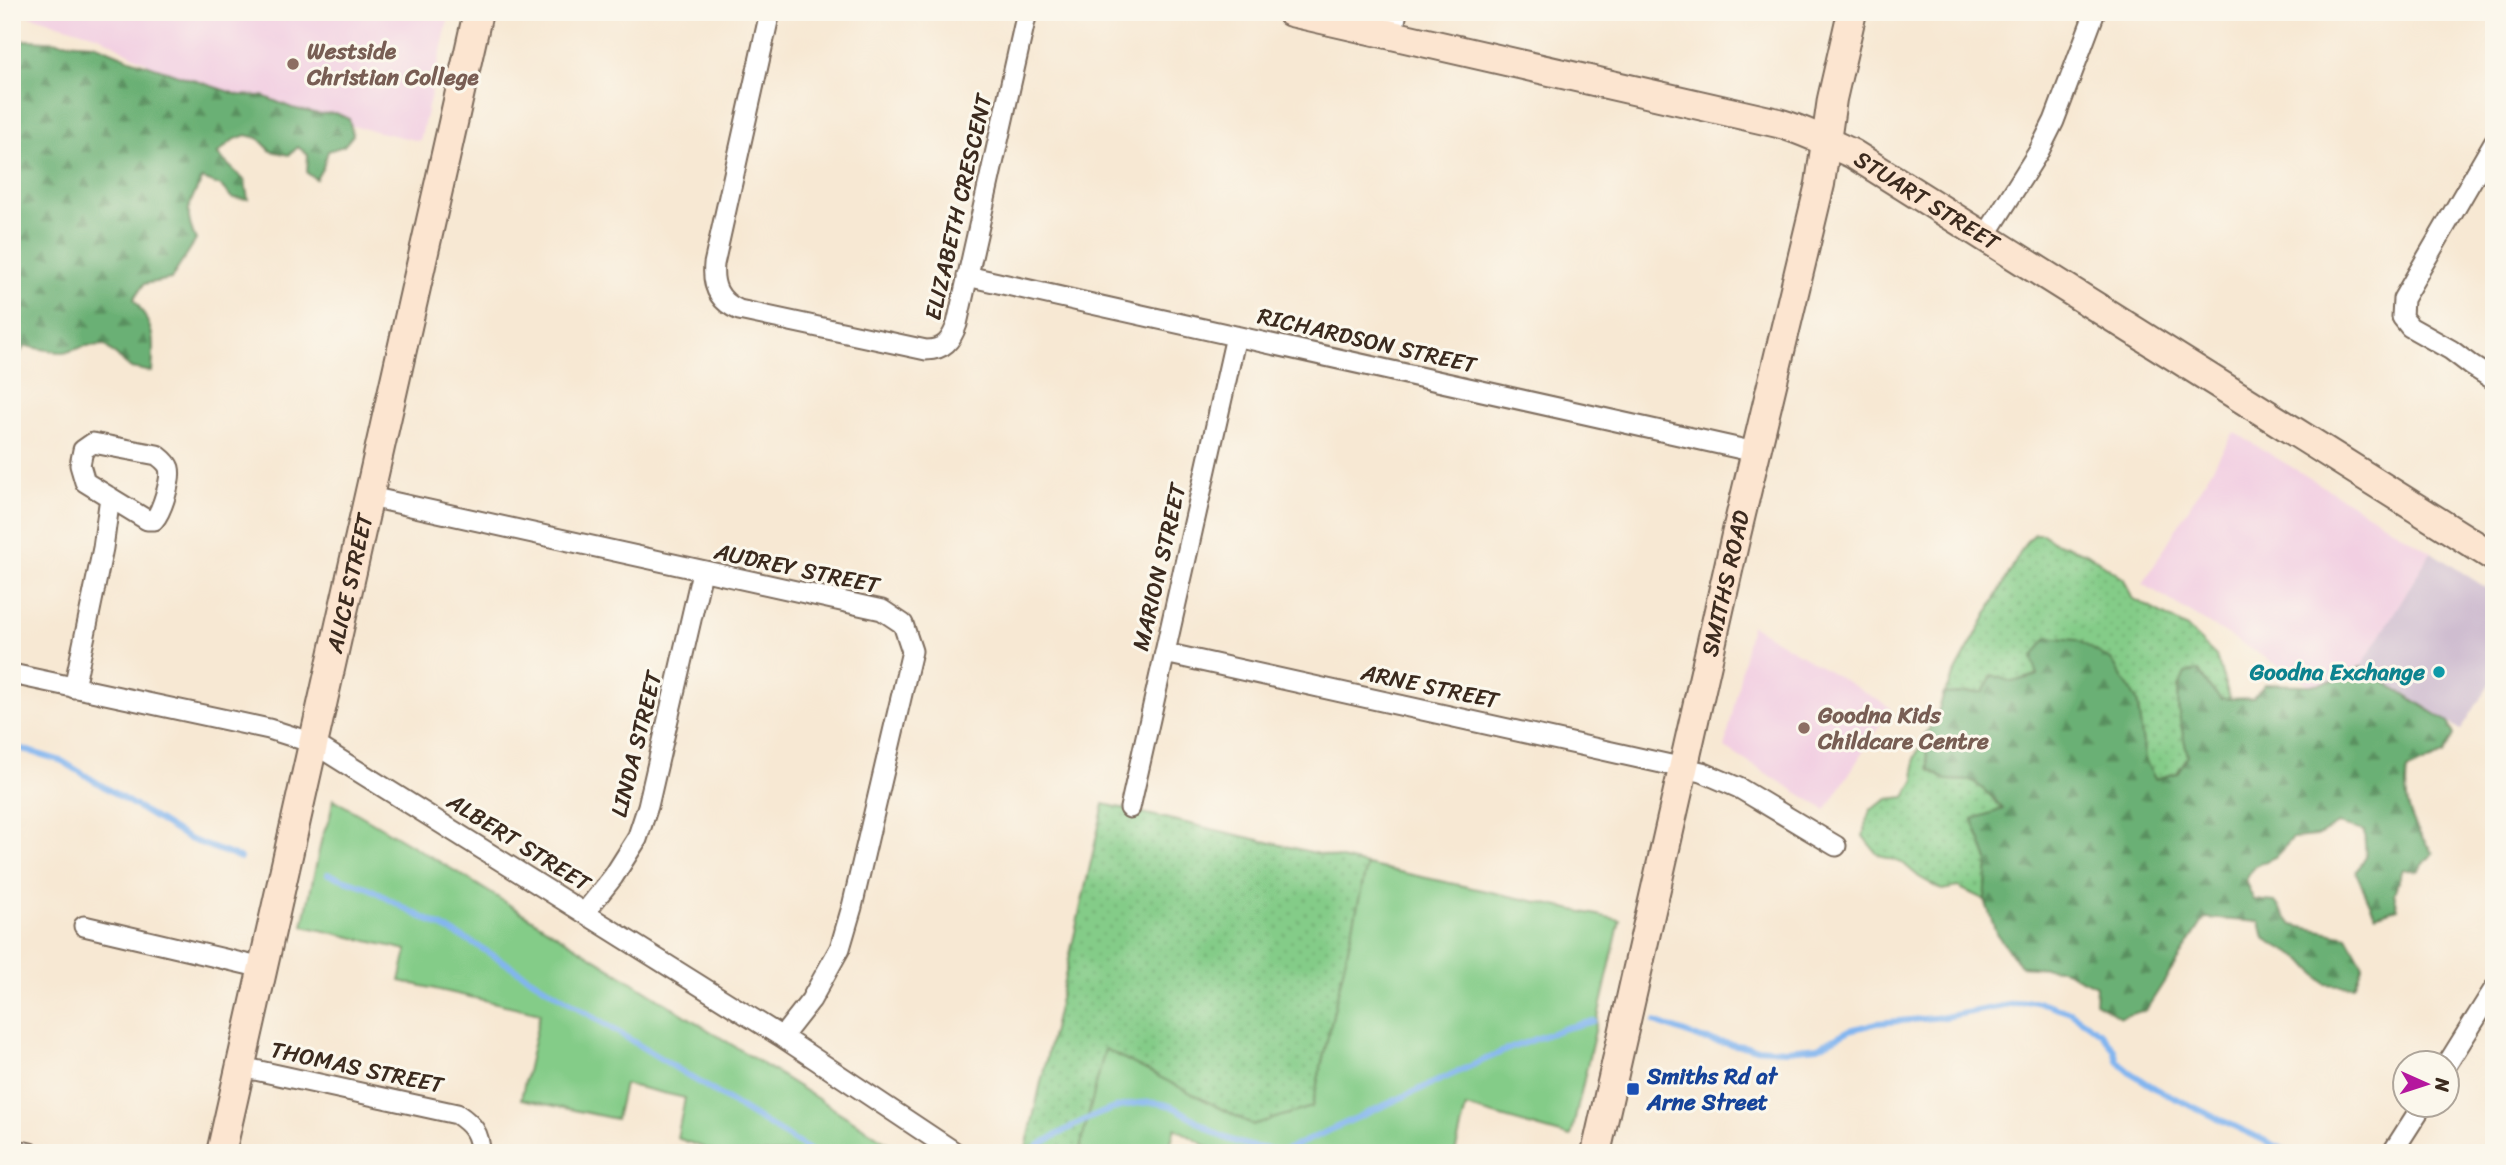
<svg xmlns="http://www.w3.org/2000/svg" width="2506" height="1165" viewBox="0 0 2506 1165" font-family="Sriracha,sans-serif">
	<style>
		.built { fill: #f2cfe2 }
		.industrial { fill: #cfbdd0 }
		.grass { fill: url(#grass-dots); stroke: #607b53; stroke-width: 2 }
		.forest { fill: url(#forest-firs); stroke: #536d49; stroke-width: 2 }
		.green { fill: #84cc88; stroke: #607b53; stroke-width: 2 }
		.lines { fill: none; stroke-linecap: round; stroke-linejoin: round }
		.stream { stroke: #82b5ef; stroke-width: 6 }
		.street-casing { stroke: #7d6c5d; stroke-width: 23 }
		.secondary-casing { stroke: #7d6c5d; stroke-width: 32 }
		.street { stroke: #fff; stroke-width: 19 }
		.secondary { stroke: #fce5d0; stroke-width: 28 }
		.education-dot { fill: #8d6e63; stroke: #fbf7ec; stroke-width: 2.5 }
		.culture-dot { fill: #0f9aa8; stroke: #fbf7ec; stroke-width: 2.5 }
		.transit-dot { fill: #1a4fb4; stroke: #fbf7ec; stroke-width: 2.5 }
		.labels { text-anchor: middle; stroke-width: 6; stroke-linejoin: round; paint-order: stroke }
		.education-label { font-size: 23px; font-weight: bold; fill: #785e54; stroke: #fbf7ec; text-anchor: start }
		.street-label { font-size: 23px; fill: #3b2a1e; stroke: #fbf7ec }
		.culture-label { font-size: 23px; font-weight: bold; fill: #0d838f; stroke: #fbf7ec; text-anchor: end }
		.transit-label { font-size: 23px; font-weight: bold; fill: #164399; stroke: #fbf7ec; text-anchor: start }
	</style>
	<defs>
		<pattern id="grass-dots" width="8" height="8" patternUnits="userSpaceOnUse" patternTransform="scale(1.75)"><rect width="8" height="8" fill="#84cc88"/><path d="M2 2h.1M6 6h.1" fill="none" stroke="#73af75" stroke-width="1.8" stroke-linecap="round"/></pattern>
		<pattern id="forest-firs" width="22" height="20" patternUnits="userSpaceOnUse" patternTransform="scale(1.75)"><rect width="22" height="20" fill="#6bb074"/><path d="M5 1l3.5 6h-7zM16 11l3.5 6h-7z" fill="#598f5f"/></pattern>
	</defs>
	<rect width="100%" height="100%" fill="#fbf7ec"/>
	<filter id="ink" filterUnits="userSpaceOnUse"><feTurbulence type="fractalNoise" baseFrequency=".0143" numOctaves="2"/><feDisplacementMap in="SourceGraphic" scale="14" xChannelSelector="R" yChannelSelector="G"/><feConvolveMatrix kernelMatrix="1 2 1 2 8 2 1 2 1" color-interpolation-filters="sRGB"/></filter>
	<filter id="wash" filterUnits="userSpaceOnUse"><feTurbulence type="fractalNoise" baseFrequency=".00686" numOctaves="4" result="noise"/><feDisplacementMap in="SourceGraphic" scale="28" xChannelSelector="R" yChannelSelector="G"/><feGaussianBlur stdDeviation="1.57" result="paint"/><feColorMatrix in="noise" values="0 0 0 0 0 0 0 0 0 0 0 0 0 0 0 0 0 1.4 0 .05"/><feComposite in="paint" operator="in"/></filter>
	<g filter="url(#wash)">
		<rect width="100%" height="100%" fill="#f7e8d3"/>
		<!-- built -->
		<path class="built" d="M17,12H450L420,141L199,92L99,36Z
			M2234,432L2431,552L2340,703L2143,584Z
			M1751,625L1891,708L1826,810L1725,748Z"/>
		<!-- industrial -->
		<path class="industrial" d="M2431,552L2494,593V676L2461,730L2361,667Z"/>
		<!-- grass -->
		<path class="grass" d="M2035,534H2043L2052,541L2086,553L2124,579L2132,598L2186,627L2216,656L2230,699H2221L2209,687L2199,671L2178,686V709L2188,756L2177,773L2155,779L2145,760L2137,700L2111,660L2039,674L1983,692L1944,694L2026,542Z
			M1919,748H1926L1929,770L1946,780L1973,781L1991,796L2003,810L1973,820L1988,861L1985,900L1958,887L1942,890L1919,877L1904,864L1877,854L1863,836L1870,810L1888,799L1905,797L1915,780L1914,759Z
			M1104,804L1367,865L1312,1107L1253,1125L1105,1050L1079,1153H1025Z"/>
		<!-- forest -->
		<path class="forest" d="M29,40L94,44L130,59L239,95L263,96L292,108L319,114L336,113L349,119L353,135L344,146L328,151L323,167L316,179L307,173L308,155L298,147L289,155L271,151L258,138L246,135L233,140L217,154L245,181L248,199L232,198L221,186L203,179C187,204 184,214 196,240L171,279L144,284L134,299C154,327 155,338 152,372L131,368L104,345L86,346L64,353L25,346L12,364V42Z
			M2047,637L2077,640L2111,660L2137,700L2145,760L2155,779L2177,773L2188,756C2182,728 2171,699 2185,673L2199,671L2209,687L2221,699L2253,698L2265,684L2310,685L2337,680L2361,667L2448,722L2454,735L2443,755L2407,770C2403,804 2412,826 2433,853L2418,871L2403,869L2394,893L2398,908L2375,915L2356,872L2366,857L2364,831L2338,824L2317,836L2293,838L2275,857L2255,866L2245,881L2254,900L2275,902L2292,925L2347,936L2363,965L2354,986L2325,984L2303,960L2264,938L2260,922L2205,918L2146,1010L2121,1017L2095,1002L2096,986L2061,969L2020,966L1996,933L1985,900L1988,861L1973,819L2003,809L1991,796L1973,781L1946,780L1929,769L1924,736L1935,720L1944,694L1983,692L1992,675L2012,682L2038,675L2032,658Z"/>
		<!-- green -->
		<path class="green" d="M333,799L462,875L904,1153H719L677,1138L685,1098L624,1084L616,1119L521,1099L540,1013L400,981L407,950L303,926L322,837L330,817Z
			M1367,865L1620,920L1571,1137L1466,1107L1455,1153H1219L1175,1128L1168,1153H1079L1105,1049L1253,1125L1312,1107Z"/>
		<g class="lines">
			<!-- stream -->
			<path class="stream" d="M12,746L62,761L189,839L240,858
				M328,874L369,888L406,909L470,941L814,1153
				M1655,1022L1702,1039L1753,1048L1787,1050L1818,1047L1850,1030L1877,1023L1944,1017L2031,1001L2046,1004L2070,1012L2101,1033L2114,1049L2117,1061L2131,1073L2160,1091L2291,1153
				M1030,1151C1065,1129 1128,1091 1170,1106C1186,1112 1202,1125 1217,1134C1238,1145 1260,1149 1284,1151L1506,1050L1562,1029L1594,1021"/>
		</g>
	</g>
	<g filter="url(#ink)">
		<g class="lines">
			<!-- street casing -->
			<g class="street-casing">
				<path id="street" d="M770,12L714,264C712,285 718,301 739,310L926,350C944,350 951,341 957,324L1027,12
					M1392,36L1397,12
					M2494,142L2403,299L2402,317L2410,327L2451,350L2472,366L2494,380
					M1985,237L2039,151L2054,121L2095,12
					M967,276L1755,452
					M93,443L157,455C162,459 167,462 169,468C172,479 162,511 154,520H147L85,482L80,465L83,450Z
					M370,497L882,610L903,624L912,651L852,907L840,948L811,1000L782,1037
					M1165,653L1702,772L1739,788L1836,846
					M12,674L269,729L313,743L782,1037L956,1153
					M74,688L103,548L110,497
					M1130,808L1236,336
					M585,912L613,877L637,839L648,806L702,572
					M84,926L263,968
					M2446,1066L2494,989
					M241,1067L457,1114C472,1124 480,1133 480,1153
					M12,1149L30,1153
					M2392,1153L2422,1106"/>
			</g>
			<!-- secondary casing -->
			<g class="secondary-casing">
				<g id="secondary">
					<path id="s1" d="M1291,12L1778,123C1804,130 1829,143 1853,154L2494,557"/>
					<path id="s2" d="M221,1153L478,12"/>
					<path id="s3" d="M1596,1153L1736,535L1820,184L1832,99L1852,12"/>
				</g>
			</g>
			<!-- street -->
			<use href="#street" class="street"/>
			<!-- secondary -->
			<use href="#secondary" class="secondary"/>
		</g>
	</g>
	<!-- markers -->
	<g class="education-dot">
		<circle cx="293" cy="64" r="7"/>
		<circle cx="1804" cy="728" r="7"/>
	</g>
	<circle class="culture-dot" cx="2439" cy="672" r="7"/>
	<rect class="transit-dot" x="1626" y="1082" width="14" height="14" rx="3.5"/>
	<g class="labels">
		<!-- education labels -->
		<g class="education-label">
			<text x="307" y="59">Westside<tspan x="307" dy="26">Christian College</tspan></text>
			<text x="1818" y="723">Goodna Kids<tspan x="1818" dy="26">Childcare Centre</tspan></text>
		</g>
		<!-- street labels -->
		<g class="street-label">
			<text dy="8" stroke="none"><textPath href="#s1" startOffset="668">STUART STREET</textPath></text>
			<text transform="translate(958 207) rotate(-77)" y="8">ELIZABETH CRESCENT</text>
			<text transform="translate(1367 340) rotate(13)" y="8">RICHARDSON STREET</text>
			<text transform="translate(1159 567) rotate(-77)" y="8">MARION STREET</text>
			<text transform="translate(797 568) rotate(12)" y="8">AUDREY STREET</text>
			<text dy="8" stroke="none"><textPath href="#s2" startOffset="584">ALICE STREET</textPath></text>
			<text dy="8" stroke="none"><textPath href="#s3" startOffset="584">SMITHS ROAD</textPath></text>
			<text transform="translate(1430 686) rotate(12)" y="8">ARNE STREET</text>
			<text transform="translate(636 744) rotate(-76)" y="8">LINDA STREET</text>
			<text transform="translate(519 842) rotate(32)" y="8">ALBERT STREET</text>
			<text transform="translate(357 1067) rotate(12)" y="8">THOMAS STREET</text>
		</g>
		<!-- culture labels -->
		<g class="culture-label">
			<text x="2425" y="680">Goodna Exchange</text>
		</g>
		<!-- transit labels -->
		<g class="transit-label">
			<text x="1647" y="1084">Smiths Rd at<tspan x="1647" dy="26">Arne Street</tspan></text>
		</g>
	</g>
	<!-- margin -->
	<rect width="2506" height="1165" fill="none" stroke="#fbf7ec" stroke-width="42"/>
	<!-- north arrow -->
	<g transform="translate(2426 1084) rotate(93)"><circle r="33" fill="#fbf7ec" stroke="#aea59a" stroke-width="2"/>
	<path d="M0-5L12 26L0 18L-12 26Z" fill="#b5179e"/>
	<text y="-10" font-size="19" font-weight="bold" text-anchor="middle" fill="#3b2a1e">N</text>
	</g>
</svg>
